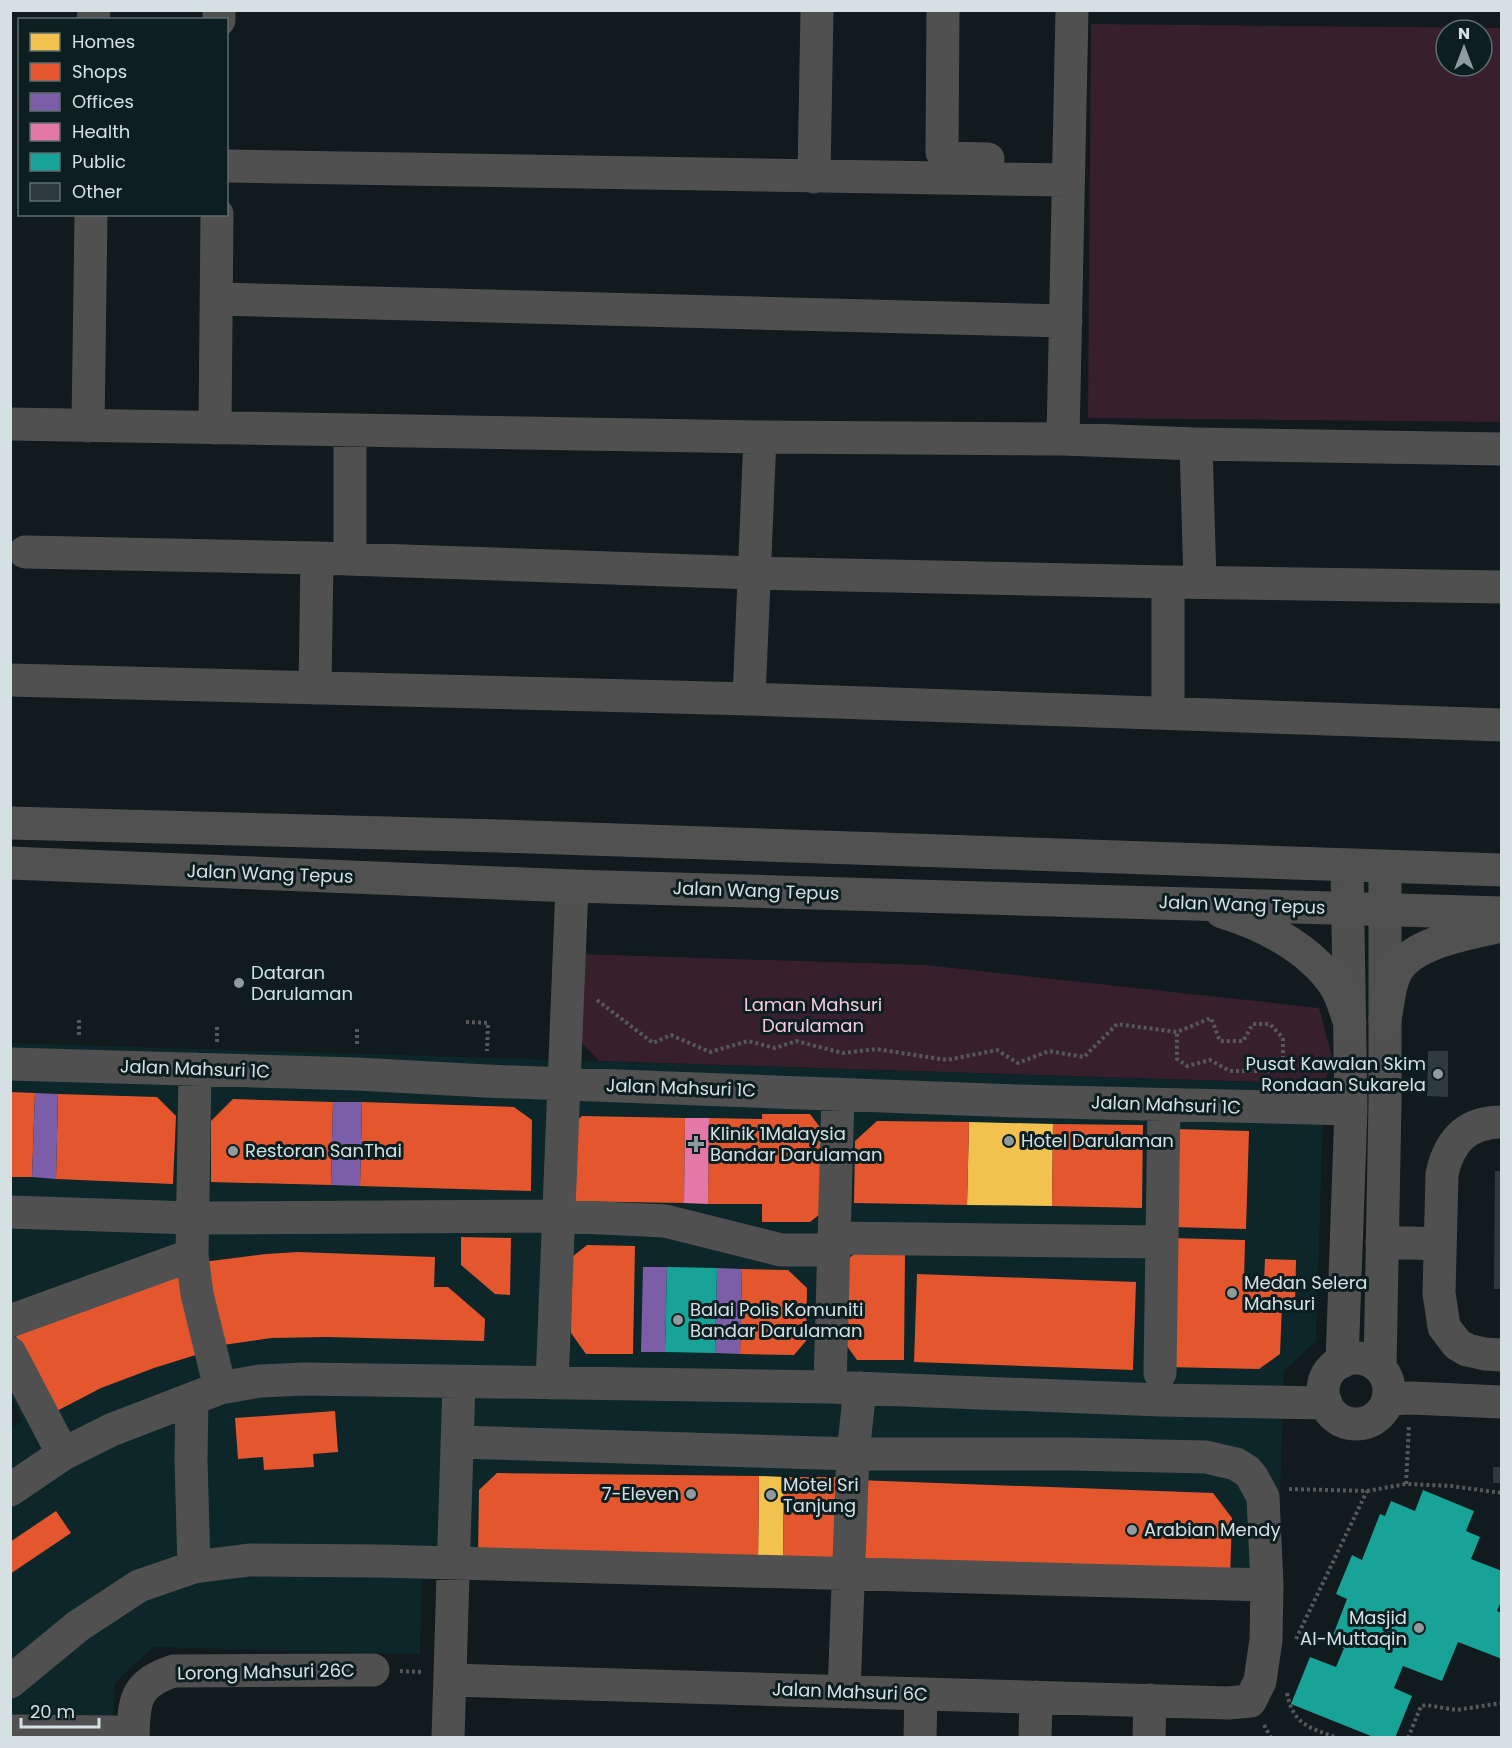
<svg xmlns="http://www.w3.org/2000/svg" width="1512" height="1748" viewBox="0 0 1512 1748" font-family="Poppins,sans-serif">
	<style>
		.built { fill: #0d2629 }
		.green { fill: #37202b; fill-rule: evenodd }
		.homes { fill: #f2c14e }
		.shops { fill: #e4572e }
		.offices { fill: #7b5ea7 }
		.health { fill: #e377a8 }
		.public { fill: #17a398 }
		.building { fill: #2e3a3c }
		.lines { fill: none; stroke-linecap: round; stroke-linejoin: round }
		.path { stroke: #565859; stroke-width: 4; stroke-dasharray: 3 3; stroke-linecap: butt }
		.minor { stroke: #505051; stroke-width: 33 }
		.major { stroke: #515152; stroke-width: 33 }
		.poi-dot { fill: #909b9d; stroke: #0d1e20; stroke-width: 2 }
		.labels { text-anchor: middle; stroke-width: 6; stroke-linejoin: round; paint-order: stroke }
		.street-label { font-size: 18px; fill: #d5e0e2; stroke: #0d1e20 }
		.poi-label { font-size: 18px; fill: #d5e0e2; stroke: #0d1e20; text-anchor: start }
		.park-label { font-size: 18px; fill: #f6c9db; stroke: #0d1e20 }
	</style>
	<rect width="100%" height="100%" fill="#111a1c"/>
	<!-- built -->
	<path class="built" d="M11,1043L1324,1084L1316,1341L1284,1371L1277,1595L422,1573L420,1654L153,1647L115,1683L113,1737H11L10,1429L22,1421L11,1397Z"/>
	<!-- green -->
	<path class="green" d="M1091,24L1501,28V422L1088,418ZM1446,30H1482V66H1446Z
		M578,954L925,965L1319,1008L1333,1060L1324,1084L599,1061L575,1036Z"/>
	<!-- homes -->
	<path class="homes" d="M969,1122L1053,1124L1052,1206L967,1205Z
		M759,1476L784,1477L783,1561H758Z"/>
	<!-- shops -->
	<path class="shops" d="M10,1092L35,1093L32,1177H10Z
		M58,1094L157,1097L176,1116L173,1184L56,1179Z
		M233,1099L333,1102L331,1185L211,1182V1121Z
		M362,1102L514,1107L532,1120L531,1191L360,1186Z
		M762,1114H810L825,1134L824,1211L810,1222H762V1204H708L709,1118L762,1119Z
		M582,1116L685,1118L684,1203L563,1201L564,1132Z
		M877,1121L969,1122L967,1205L854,1203L855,1141Z
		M1053,1124L1143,1125L1142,1208L1052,1206Z
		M1175,1129L1249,1131L1246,1229L1172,1227Z
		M461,1237L511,1238L510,1295L495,1294L461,1265Z
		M1169,1238L1245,1240L1244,1281L1264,1282L1265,1259L1296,1260L1295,1305H1282L1280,1354L1259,1369L1166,1367Z
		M587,1245L635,1246L633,1354H586L571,1333L572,1257Z
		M858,1251L905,1252L904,1360H857L842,1339L843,1263Z
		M298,1252L435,1257L434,1287H448L485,1319L484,1341L327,1337L271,1338L223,1345L203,1262L266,1254Z
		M180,1269L202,1353L154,1368L101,1388L53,1413L15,1334Z
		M742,1269L788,1270L807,1288L806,1341L794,1355L740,1354Z
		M917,1274L1136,1282L1133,1370L914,1362Z
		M335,1411L338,1452L313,1454L314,1467L264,1470L263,1457L238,1459L235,1418Z
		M497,1473L759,1476L758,1561L478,1557L479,1490Z
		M784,1477H839L838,1562L783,1561Z
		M857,1480L1213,1493L1232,1518L1230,1578L854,1565Z
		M56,1511L71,1533L10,1574V1542Z"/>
	<!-- offices -->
	<path class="offices" d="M35,1093L58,1094L56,1179L32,1177Z
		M333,1102H362L360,1186L331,1185Z
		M643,1267H667L665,1352H641Z
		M717,1268L742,1269L740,1354L715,1353Z"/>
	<!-- health -->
	<path class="health" d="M685,1118H709L708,1204L684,1203Z"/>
	<!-- public -->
	<path class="public" d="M667,1267L717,1268L715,1353L665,1352Z
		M1423,1490L1474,1511L1466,1531L1480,1537L1471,1559L1502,1571V1599L1497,1611L1502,1613V1659L1458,1642L1442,1681L1403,1666L1394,1688L1412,1696L1395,1738H1376L1291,1704L1310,1657L1336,1667L1344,1648L1330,1643L1347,1599L1336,1594L1352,1555L1362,1560L1380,1514L1385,1516L1391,1501L1415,1511Z"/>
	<!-- building -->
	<path class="building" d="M1428,1051H1448V1097L1427,1096Z
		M1495,1171H1502V1289H1494Z
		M1493,1467H1502V1483H1493Z"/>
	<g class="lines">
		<!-- path -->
		<path class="path" d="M597,1000L653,1043L671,1035L710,1052L748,1041L775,1048L796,1041L843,1053L876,1049L947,1060L997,1050L1018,1063L1049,1051L1084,1057L1117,1024L1177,1032L1211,1018L1220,1041H1243L1253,1024H1270L1283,1038V1064L1272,1071H1230L1210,1060L1187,1066L1177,1059V1032
			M79,1020V1037
			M466,1022L488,1023L487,1051
			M357,1029V1046
			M217,1042V1024
			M1406,1484L1409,1425
			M1289,1489L1367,1491L1406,1484L1451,1486L1502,1493
			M1296,1639L1367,1491
			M400,1671L423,1672
			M1287,1693C1293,1725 1310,1728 1338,1738
			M1264,1725L1271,1738
			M1408,1738L1421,1706L1426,1705L1456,1710L1502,1703"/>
		<!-- minor -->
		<path class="minor" d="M943,10L942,152L946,158L988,159
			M93,20L94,10
			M219,20V10
			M226,166L1068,180
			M814,177L817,10
			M216,299L1066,321
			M10,424L760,437L1063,439L1196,444L1502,449
			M88,426L91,214
			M215,428L217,214
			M1063,439L1072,10
			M1196,444L1200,582
			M25,552L317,558L755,573L1168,582L1502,587
			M350,559V430
			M1168,582V713
			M10,680L749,699L1502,725
			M315,688L317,558
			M749,699L760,437
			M10,1064L357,1074L486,1081L1017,1101L1351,1109
			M195,1069L192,1255L197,1294L220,1388
			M1502,1122C1466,1122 1449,1142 1442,1174L1439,1293L1444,1327L1457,1344L1467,1350L1485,1354L1502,1355
			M10,1212L192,1218L559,1216L665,1221L781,1250H834
			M834,1238L1162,1242
			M1382,1242L1440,1244
			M10,1321L192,1255
			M10,1353L63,1454
			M1323 1391a33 33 0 1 1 66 0a33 33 0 1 1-66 0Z
			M1342,1362L1351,1109L1347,866
			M1380,1368L1385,1102V867
			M1160,1373L1164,1105
			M552,1383L572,886
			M830,1387L838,1094
			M192,1399L191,1460L194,1567
			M1388,1399L1411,1398L1502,1402
			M10,1490L63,1454L111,1430L220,1388L260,1381L305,1379L830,1387L1160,1400L1326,1403
			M450,1680L1228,1703L1250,1701L1260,1681L1266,1640L1267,1585L1263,1497L1252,1477L1247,1471L1236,1464L1206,1457L1070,1454H853L457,1442
			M10,1682L78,1626L139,1586L194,1567L249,1560L380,1561L1267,1585
			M844,1692L853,1454L860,1388
			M10,1731L116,1732
			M133,1738C134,1700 135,1683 174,1671L373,1670
			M448,1738L459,1382
			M920,1738L921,1694
			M1035,1738L1036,1697
			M1149,1738L1150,1700"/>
		<!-- major -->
		<path class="major" d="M10,823L499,836L1502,870
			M10,863L572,886L1502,913
			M1222,912C1263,924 1309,948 1334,984C1342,995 1345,1011 1350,1023
			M1385,1019C1388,1005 1389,987 1395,974C1409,942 1471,933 1502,926"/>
	</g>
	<!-- markers -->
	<g class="poi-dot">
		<circle cx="239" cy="983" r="6"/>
		<circle cx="1438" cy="1074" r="6"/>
		<circle cx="1009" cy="1141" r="6"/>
		<path d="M693 1135h6v6h6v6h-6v6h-6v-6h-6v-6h6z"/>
		<circle cx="233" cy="1151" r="6"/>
		<circle cx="1232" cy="1293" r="6"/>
		<circle cx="678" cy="1320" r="6"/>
		<circle cx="691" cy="1494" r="6"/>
		<circle cx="771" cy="1495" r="6"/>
		<circle cx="1132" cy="1530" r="6"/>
		<circle cx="1419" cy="1628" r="6"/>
	</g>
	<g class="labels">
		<!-- street labels -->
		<g class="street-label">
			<text transform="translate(270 874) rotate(2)" y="6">Jalan Wang Tepus</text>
			<text transform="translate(756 891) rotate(2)" y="6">Jalan Wang Tepus</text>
			<text transform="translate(1242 905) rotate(2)" y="6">Jalan Wang Tepus</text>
			<text transform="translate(195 1069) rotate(2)" y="6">Jalan Mahsuri 1C</text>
			<text transform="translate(681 1088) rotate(2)" y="6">Jalan Mahsuri 1C</text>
			<text transform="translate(1166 1105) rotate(2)" y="6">Jalan Mahsuri 1C</text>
			<text transform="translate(266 1672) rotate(-1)" y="6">Lorong Mahsuri 26C</text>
			<text transform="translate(850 1692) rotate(2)" y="6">Jalan Mahsuri 6C</text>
		</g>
		<!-- poi labels -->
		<g class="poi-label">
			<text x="251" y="979">Dataran<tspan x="251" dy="21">Darulaman</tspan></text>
			<text x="1426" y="1070" text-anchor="end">Pusat Kawalan Skim<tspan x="1426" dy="21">Rondaan Sukarela</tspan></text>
			<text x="710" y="1140">Klinik 1Malaysia<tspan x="710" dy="21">Bandar Darulaman</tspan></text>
			<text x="1021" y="1147">Hotel Darulaman</text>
			<text x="245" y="1157">Restoran SanThai</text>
			<text x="1244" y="1289">Medan Selera<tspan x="1244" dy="21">Mahsuri</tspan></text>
			<text x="690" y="1316">Balai Polis Komuniti<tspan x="690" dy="21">Bandar Darulaman</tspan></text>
			<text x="783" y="1491">Motel Sri<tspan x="783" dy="21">Tanjung</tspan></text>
			<text x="679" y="1500" text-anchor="end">7-Eleven</text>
			<text x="1144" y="1536">Arabian Mendy</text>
			<text x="1407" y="1624" text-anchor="end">Masjid<tspan x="1407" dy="21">Al-Muttaqin</tspan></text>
		</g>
		<!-- park labels -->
		<g class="park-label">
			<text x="813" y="1011">Laman Mahsuri<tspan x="813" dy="21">Darulaman</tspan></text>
		</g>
	</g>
	<!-- border -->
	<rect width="1512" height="1748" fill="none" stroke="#d5e0e2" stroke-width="24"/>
	<!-- legend -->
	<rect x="18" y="18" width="210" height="198" fill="#0d1e20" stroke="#5d6c6e" stroke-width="1.5"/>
	<rect x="30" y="33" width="30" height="18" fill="#f2c14e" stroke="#5d6c6e" stroke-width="1.5"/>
	<text x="72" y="48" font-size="18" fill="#d5e0e2">Homes</text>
	<rect x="30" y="63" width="30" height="18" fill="#e4572e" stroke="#5d6c6e" stroke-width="1.5"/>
	<text x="72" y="78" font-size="18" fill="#d5e0e2">Shops</text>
	<rect x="30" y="93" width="30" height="18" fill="#7b5ea7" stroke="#5d6c6e" stroke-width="1.5"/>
	<text x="72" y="108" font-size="18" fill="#d5e0e2">Offices</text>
	<rect x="30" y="123" width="30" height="18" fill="#e377a8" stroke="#5d6c6e" stroke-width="1.5"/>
	<text x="72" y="138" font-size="18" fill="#d5e0e2">Health</text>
	<rect x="30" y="153" width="30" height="18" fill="#17a398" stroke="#5d6c6e" stroke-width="1.5"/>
	<text x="72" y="168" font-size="18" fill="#d5e0e2">Public</text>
	<rect x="30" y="183" width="30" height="18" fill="#2e3a3c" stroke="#5d6c6e" stroke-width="1.5"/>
	<text x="72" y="198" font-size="18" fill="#d5e0e2">Other</text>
	<!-- north arrow -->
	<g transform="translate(1464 48)"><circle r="28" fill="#0d1e20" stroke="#5d6c6e" stroke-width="1.5"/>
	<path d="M0-4.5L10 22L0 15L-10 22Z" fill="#909b9d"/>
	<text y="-9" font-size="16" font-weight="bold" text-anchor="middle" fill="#d5e0e2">N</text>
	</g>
	<!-- scale -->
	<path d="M21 1718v9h78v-9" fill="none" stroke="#d5e0e2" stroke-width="3"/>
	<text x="30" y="1718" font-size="18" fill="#d5e0e2" stroke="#0d1e20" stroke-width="4.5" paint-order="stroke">20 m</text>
</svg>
